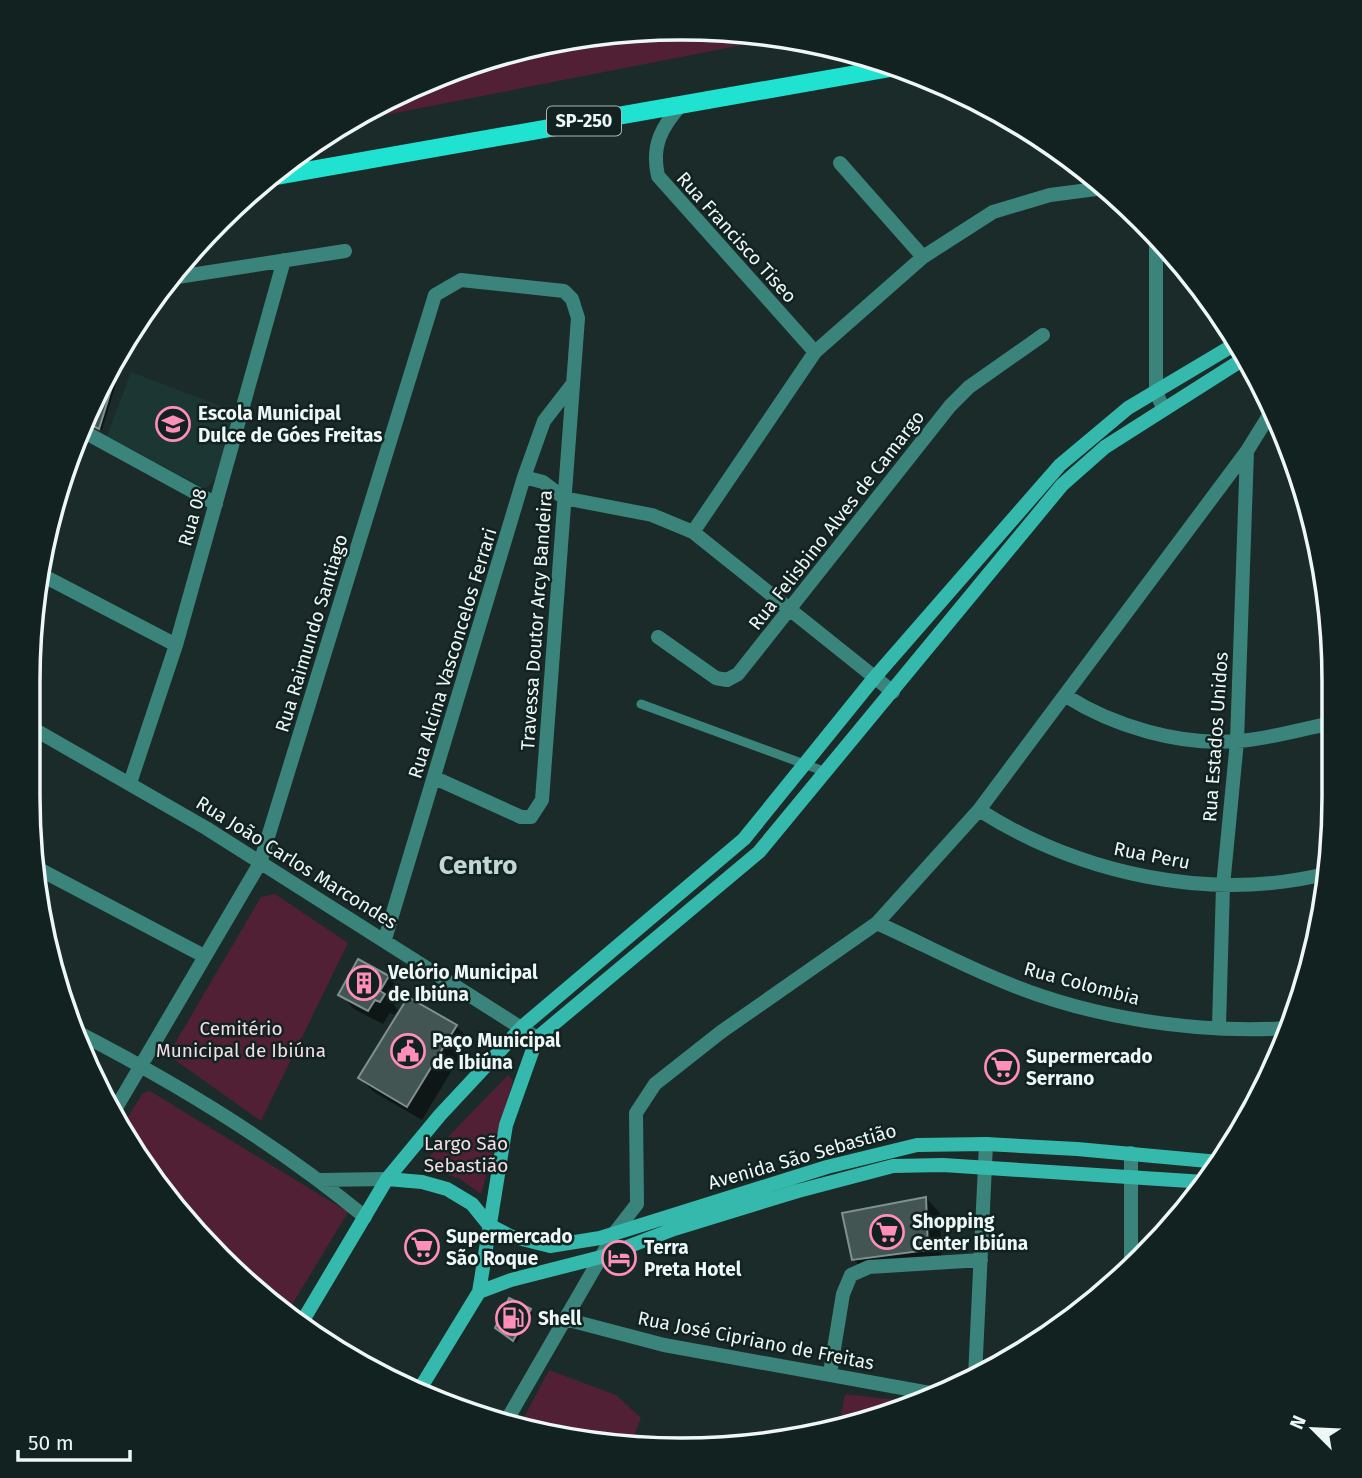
<svg xmlns="http://www.w3.org/2000/svg" width="1362" height="1478" viewBox="0 0 1362 1478" font-family="'Fira Sans',sans-serif">
	<style>
		.built { fill: #1c3633 }
		.green { fill: #522035 }
		.shadow { fill: #0007 }
		.building { fill: #435552; stroke: #7e918e; stroke-width: 2 }
		.lines { fill: none; stroke-linecap: round; stroke-linejoin: round }
		.service { stroke: #3b847c; stroke-width: 9 }
		.minor { stroke: #3b847c; stroke-width: 14 }
		.secondary { stroke: #35b9ac; stroke-width: 14 }
		.primary { stroke: #20e2d1; stroke-width: 18 }
		.labels { text-anchor: middle; stroke-width: 5; stroke-linejoin: round; paint-order: stroke }
		.shield { fill: #112220; stroke: #abb7b6; stroke-width: 2 }
		.shield-label { font-size: 18px; font-weight: bold; fill: #edf7f6 }
		.street-label { font-size: 19px; fill: #edf7f6; stroke: #112220 }
		.poi-label { font-size: 19px; font-weight: bold; fill: #edf7f6; stroke: #112220; text-anchor: start }
		.park-label { font-size: 19px; fill: #f4dde4; stroke: #112220 }
		.district-label { font-size: 26px; font-weight: bold; fill: #c2d7d4; stroke: #112220 }
		.rim { fill: none; stroke: #edf7f6; stroke-width: 3.5 }
	</style>
	<rect width="100%" height="100%" fill="#1b2b29"/>
	<!-- built -->
	<path class="built" d="M131,372L237,412L217,477L205,489L107,436Z"/>
	<!-- green -->
	<path class="green" d="M681,28L778,38L349,122L431,78L554,40Z
		M275,894L348,943L261,1121L168,1055L261,897Z
		M508,1075L513,1081L481,1194L460,1179L421,1165Z
		M150,1091L348,1212L287,1313L251,1288L163,1194L121,1128L143,1093Z
		M549,1370L616,1395L641,1418L631,1443L518,1429Z
		M845,1394L923,1403L839,1428Z"/>
	<!-- shadow -->
	<path class="shadow" d="M117,369L120,371L102,430L83,421Z
		M388,977L402,991L394,1005L398,1010L394,1015L390,1013L383,1024L354,1009L340,994Z
		M456,1026L470,1040L422,1120L374,1092L360,1078Z
		M926,1198L940,1213L942,1264L868,1274L854,1260Z
		M510,1301L533,1313L516,1343L500,1330Z"/>
	<!-- building -->
	<path class="building" d="M113,365L118,367L99,429L83,421Z
		M358,959L389,976L380,991L385,994L380,1002L375,1000L368,1011L338,995Z
		M408,997L457,1025L407,1107L358,1078Z
		M926,1197L928,1250L852,1260L842,1213Z
		M509,1298L531,1309L513,1341L495,1328Z"/>
	<g class="lines">
		<!-- service -->
		<path class="service" d="M641,704L826,772"/>
		<!-- minor -->
		<path class="minor" d="M682,104C662,126 651,145 658,176L815,352
			M840,163L923,257
			M1156,235V392L1163,408
			M171,278L345,251
			M79,429L216,504
			M524,477L543,482L564,498L652,515L693,532L893,692
			M693,532L815,352L923,257L993,212L1050,195L1104,188
			M40,574L176,645
			M658,637L716,678L727,680L738,674L950,406L969,387L1043,335
			M1066,696C1113,726 1180,746 1237,741C1269,739 1301,729 1333,723
			M32,728L206,828L537,1038
			M130,783L176,645L284,260
			M979,810C1080,874 1211,903 1329,873
			M35,867L204,956
			M877,923C919,942 960,964 1002,981C1090,1018 1195,1034 1290,1028
			M385,939L524,477L544,421L571,386
			M1219,1026L1223,886L1237,741L1247,451
			M77,1032C178,1084 278,1145 365,1217
			M113,1113L260,863L435,295L461,280L564,291L572,299L578,318L542,800L531,817H521L435,778
			M1131,1153V1263
			M320,1180L387,1179
			M565,1319L664,1345L941,1395
			M830,1373L843,1294L851,1275L869,1267L981,1260
			M975,1377L986,1144
			M504,1425L616,1231L637,1204L636,1113L655,1084L721,1032L877,923L979,810L1247,451L1273,409"/>
		<!-- secondary -->
		<path class="secondary" d="M387,1179L422,1182L447,1189L472,1204L489,1225L510,1236L550,1246L600,1238L827,1167L917,1145L986,1144L1077,1149L1219,1162
			M479,1292L511,1280L601,1257L674,1229L798,1191L893,1166L943,1165L1205,1182
			M302,1322L387,1179L440,1115L523,1026L744,839L875,677L1060,465L1128,408L1237,343
			M418,1392L479,1292L506,1125L537,1038L759,852L1062,485L1105,447L1245,358"/>
		<!-- primary -->
		<path class="primary" d="M271,177L896,67"/>
	</g>
	<!-- icons -->
	<defs>
		<g id="school-ring" transform="scale(1.75)"><circle r="9.5" fill="#112220" stroke="#ff8eba" stroke-width="1.5"/><path d="M0-5L7-2L0 1L-7-2ZM-4 1L0 2.5L4 1V4Q0 6-4 4Z" fill="#ff8eba"/></g>
		<g id="building-ring" transform="scale(1.75)"><circle r="9.5" fill="#112220" stroke="#ff8eba" stroke-width="1.5"/><path d="M-4-6H4V6H1V3H-1V6H-4ZM-2.5-4.3h1.7v1.8h-1.7ZM.8-4.3h1.7v1.8H.8ZM-2.5-1h1.7V.8h-1.7ZM.8-1h1.7V.8H.8Z" fill="#ff8eba"/></g>
		<g id="civic-ring" transform="scale(1.75)"><circle r="9.5" fill="#112220" stroke="#ff8eba" stroke-width="1.5"/><path d="M-.6-6.5H3V-4.5H.6V-3L4-1V1h2V6H-6V1h2V-1L-.6-3ZM-1.2 2.5V6h2.4V2.5Z" fill="#ff8eba"/></g>
		<g id="supermarket-ring" transform="scale(1.75)"><circle r="9.5" fill="#112220" stroke="#ff8eba" stroke-width="1.5"/><path d="M-6-5.5h2.5l.6 2H6L4.5 2H-2.5L-4.4-4H-6ZM-1.5 3.2a1.3 1.3 0 1 0 .1 0ZM3 3.2a1.3 1.3 0 1 0 .1 0Z" fill="#ff8eba"/></g>
		<g id="hotel-ring" transform="scale(1.75)"><circle r="9.5" fill="#112220" stroke="#ff8eba" stroke-width="1.5"/><path d="M-6-4.5h1.5V1H6V5H4.5V3h-9V5H-6ZM-4 0a1.8 1.8 0 1 1 3.6 0ZM.5 0V-2.5h3Q6-2.5 6 0Z" fill="#ff8eba"/></g>
		<g id="fuel-ring" transform="scale(1.75)"><circle r="9.5" fill="#112220" stroke="#ff8eba" stroke-width="1.5"/><path d="M-5.5-6h7V0h2V4h1.3V-2.5L3-4.5l.8-.8L6-3V5H2.5V1h-1V6h-7ZM-4.2-4.7v3.2H.2V-4.7Z" fill="#ff8eba"/></g>
	</defs>
	<g fill-rule="evenodd">
		<use href="#school-ring" x="173" y="424"/>
		<use href="#building-ring" x="364" y="983"/>
		<use href="#civic-ring" x="408" y="1051"/>
		<use href="#supermarket-ring" x="1002" y="1067"/>
		<use href="#supermarket-ring" x="887" y="1232"/>
		<use href="#supermarket-ring" x="422" y="1247"/>
		<use href="#hotel-ring" x="619" y="1258"/>
		<use href="#fuel-ring" x="513" y="1318"/>
	</g>
	<g class="labels">
		<!-- shield labels -->
		<rect class="shield" x="547" y="106.5" width="74" height="29" rx="5"/>
		<g class="shield-label">
			<text x="584" y="127">SP-250</text>
		</g>
		<!-- street labels -->
		<g class="street-label">
			<text transform="translate(737 237) rotate(48)" y="7">Rua Francisco Tiseo</text>
			<text transform="translate(192 517) rotate(-74)" y="7">Rua 08</text>
			<text transform="translate(836 520) rotate(-52)" y="7">Rua Felisbino Alves de Camargo</text>
			<text transform="translate(536 620) rotate(-86)" y="7">Travessa Doutor Arcy Bandeira</text>
			<text transform="translate(311 633) rotate(-73)" y="7">Rua Raimundo Santiago</text>
			<text transform="translate(452 653) rotate(-73)" y="7">Rua Alcina Vasconcelos Ferrari</text>
			<text transform="translate(1215 737) rotate(-86)" y="7">Rua Estados Unidos</text>
			<text transform="translate(1152 855) rotate(11)" y="7">Rua Peru</text>
			<text transform="translate(297 862) rotate(32)" y="7">Rua João Carlos Marcondes</text>
			<text transform="translate(1082 983) rotate(15)" y="7">Rua Colombia</text>
			<text transform="translate(802 1156) rotate(-16)" y="7">Avenida São Sebastião</text>
			<text transform="translate(756 1340) rotate(11)" y="7">Rua José Cipriano de Freitas</text>
		</g>
		<!-- poi labels -->
		<g class="poi-label">
			<text x="198" y="420">Escola Municipal<tspan x="198" dy="22">Dulce de Góes Freitas</tspan></text>
			<text x="388" y="979">Velório Municipal<tspan x="388" dy="22">de Ibiúna</tspan></text>
			<text x="432" y="1047">Paço Municipal<tspan x="432" dy="22">de Ibiúna</tspan></text>
			<text x="1026" y="1063">Supermercado<tspan x="1026" dy="22">Serrano</tspan></text>
			<text x="912" y="1228">Shopping<tspan x="912" dy="22">Center Ibiúna</tspan></text>
			<text x="446" y="1243">Supermercado<tspan x="446" dy="22">São Roque</tspan></text>
			<text x="644" y="1254">Terra<tspan x="644" dy="22">Preta Hotel</tspan></text>
			<text x="538" y="1325">Shell</text>
		</g>
		<!-- park labels -->
		<g class="park-label">
			<text x="241" y="1035">Cemitério<tspan x="241" dy="22">Municipal de Ibiúna</tspan></text>
			<text x="466" y="1150">Largo São<tspan x="466" dy="22">Sebastião</tspan></text>
		</g>
		<!-- district labels -->
		<g class="district-label">
			<text x="478" y="874">Centro</text>
		</g>
	</g>
	<!-- crop -->
	<path d="M0 0H1362V1478H0ZM681 40H681A641 641 0 0 1 1322 681V797A641 641 0 0 1 681 1438H681A641 641 0 0 1 40 797V681A641 641 0 0 1 681 40Z" fill="#112220" fill-rule="evenodd"/>
	<path class="rim" d="M681 40H681A641 641 0 0 1 1322 681V797A641 641 0 0 1 681 1438H681A641 641 0 0 1 40 797V681A641 641 0 0 1 681 40Z"/>
	<!-- north arrow -->
	<g transform="translate(1313 1429) rotate(294)" stroke="#112220" stroke-width="5" paint-order="stroke">
	<path d="M0-5L12 26L0 18L-12 26Z" fill="#edf7f6"/>
	<text y="-10" font-size="19" font-weight="bold" text-anchor="middle" fill="#edf7f6">N</text>
	</g>
	<!-- scale -->
	<path d="M18 1450v10h112v-10" fill="none" stroke="#edf7f6" stroke-width="3.5"/>
	<text x="28" y="1450" font-size="21" fill="#edf7f6" stroke="#112220" stroke-width="5" paint-order="stroke">50 m</text>
</svg>
